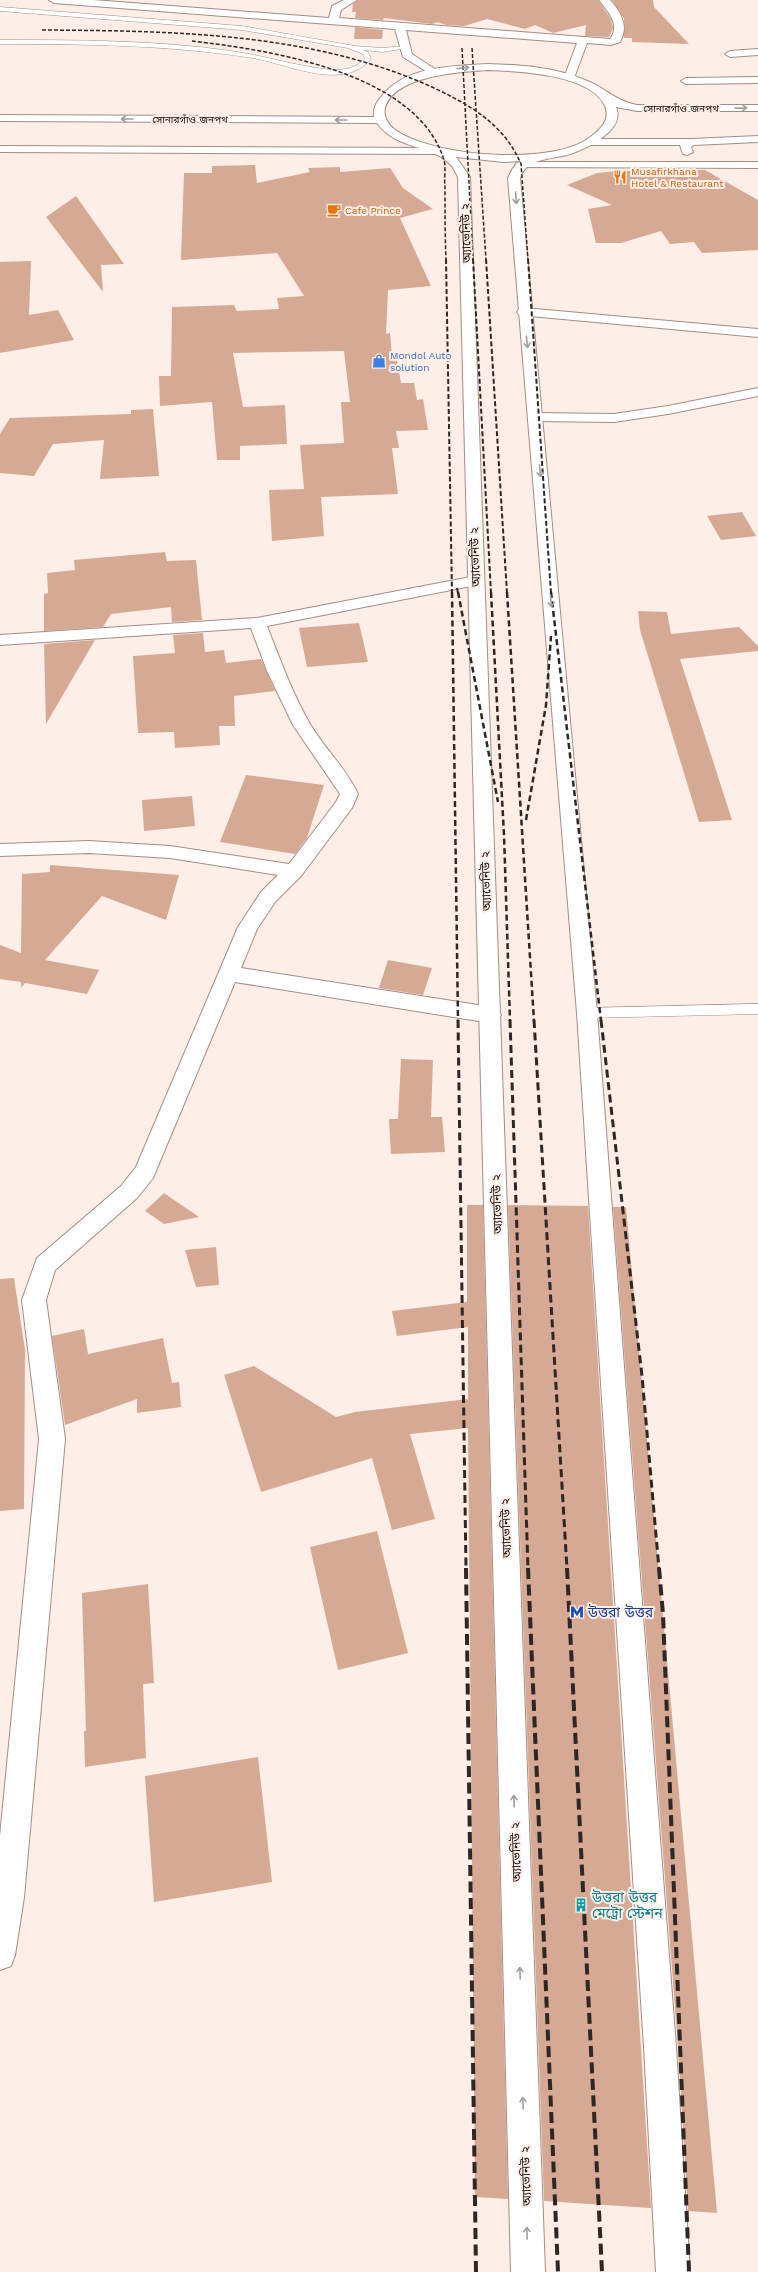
<svg xmlns="http://www.w3.org/2000/svg" width="758" height="2272" viewBox="0 0 758 2272" font-family="'Work Sans','Noto Sans Bengali',sans-serif">
	<style>
		.building { fill: #d6a994 }
		.lines { fill: none; stroke-linecap: round; stroke-linejoin: round }
		.lane-casing { stroke: #a38d83; stroke-width: 1 }
		.street-casing { stroke: #a38d83; stroke-width: 2 }
		.secondary-casing { stroke: #a38d83; stroke-width: 2 }
		.lane { fill: #fff; fill-rule: evenodd }
		.street { fill: #fff; fill-rule: evenodd }
		.secondary { fill: #fff; fill-rule: evenodd }
		.rail-far4 { stroke: #2f2723; stroke-width: 1.5; stroke-dasharray: 4 2; stroke-linecap: butt }
		.rail-far3 { stroke: #2f2723; stroke-width: 2; stroke-dasharray: 5 2.5; stroke-linecap: butt }
		.rail-far2 { stroke: #2f2723; stroke-width: 2.5; stroke-dasharray: 6 3.5; stroke-linecap: butt }
		.rail-far1 { stroke: #2f2723; stroke-width: 3; stroke-dasharray: 8 4.5; stroke-linecap: butt }
		.rail { stroke: #2f2723; stroke-width: 4; stroke-dasharray: 11 5.5; stroke-linecap: butt }
		.oneway { stroke: #a19e9d }
		.labels { text-anchor: middle; stroke-width: 4; stroke-linejoin: round; paint-order: stroke }
		.far-street-label { font-size: 10px; fill: #140d09; stroke: #fdeee8 }
		.far-food-label { font-size: 10px; fill: #c56008; stroke: #fdeee8; text-anchor: start }
		.far-shop-label { font-size: 10px; fill: #366cbe; stroke: #fdeee8; text-anchor: start }
		.street-label { font-size: 12px; fill: #140d09; stroke: #fdeee8 }
		.near-transit-label { font-size: 14px; fill: #164399; stroke: #fdeee8; text-anchor: start }
		.near-culture-label { font-size: 14px; fill: #0d838f; stroke: #fdeee8; text-anchor: start }
	</style>
	<rect width="100%" height="100%" fill="#fdeee8"/>
	<!-- building -->
	<path class="building" d="M358,0H598L611,19L613,28L609,37L585,36L586,25L553,33L535,25L525,29L487,19L464,26L446,25L437,22L432,24L384,18L383,20L355,18L356,12H352L353,4Z
		M612,0H653L654,7L689,44L632,42V38H624V19Z
		M355,27L383,30L382,39H354Z
		M255,165L257,183L310,172L308,168L340,167V172L390,168L403,188L433,209L400,218L431,286L388,290L386,334L390,333L392,356H396L401,383H414L417,400L423,399L428,430L396,431L399,448H392L398,494L321,497L324,536L272,541L269,490L304,489L300,445L344,443L341,402H350L344,351L233,353L243,407L285,405L287,444L240,446V460H217L212,402L160,406L159,376H171L172,307L234,305L237,311L279,309L277,298L304,296L277,253L181,260L184,173H212V166Z
		M705,170L758,200V250L702,253L694,242L670,244L661,231L621,243H596L588,209L612,205L567,185L597,173L617,171Z
		M76,196L124,264L101,265L103,292L46,217Z
		M31,261L29,315L58,310L74,340L0,353V262Z
		M153,409L159,476L100,479L104,440L53,444L34,476L0,473V434L10,418L131,414V410Z
		M742,512L756,536L721,540L707,516Z
		M165,552L167,561L196,560L202,620L172,622L171,607L111,614L103,627L44,631V594L48,593L47,573L75,570L74,560Z
		M638,611L667,612L671,634L739,627L758,646V651L680,659L732,820L699,822L640,630Z
		M359,623L368,662L307,667L299,628Z
		M203,633L205,652L224,650L226,663L261,659L275,691L234,696L235,726H219L220,745L175,748L174,732L138,733L133,656L175,653L173,635Z
		M95,640L46,724L44,644Z
		M246,775L324,785L307,838L295,854L220,842Z
		M192,796L195,826L144,831L142,800Z
		M50,865L179,875L166,920L102,896L45,960L99,970L87,994L25,983L21,988V982L0,979V945L21,953L22,874L50,872Z
		M388,960L432,968L423,995L379,988Z
		M401,1059L433,1060L431,1117H442L445,1152L391,1154L389,1119H398Z
		M164,1193L199,1217L164,1224L145,1211Z
		M467,1205H483L508,2199L475,2197L468,1428L410,1434L435,1519L392,1530L372,1458L261,1492L224,1375L254,1366L336,1417L355,1412L468,1399V1327L397,1336L392,1311L467,1302Z
		M508,1205L588,1206L651,2208L544,2201Z
		M613,1207H626L717,2213L688,2211L678,2047Z
		M216,1247L219,1285L196,1287L185,1250Z
		M14,1278L25,1350L24,1509L0,1511V1279Z
		M84,1329L88,1354L163,1338L172,1383L179,1382L181,1407L137,1413V1399L65,1425L52,1336Z
		M377,1531L408,1653L338,1670L310,1547Z
		M148,1584L154,1683L143,1684L146,1758L85,1767L84,1731H86L82,1593Z
		M258,1757L272,1882L154,1902L145,1776Z"/>
	<g class="lines">
		<!-- lane casing -->
		<g class="lane-casing">
			<path id="lane" d="M0,7L242,26L355,46L382,48L405,46L408,48L382,52L363,50L368,52L371,59C343,92 288,64 253,58C170,45 85,44 0,44V40C77,40 155,40 231,51C266,56 299,67 333,70C346,70 355,68 365,59L363,54L348,48L242,30L0,11Z
				M758,1004V1014L587,1018L581,1013L587,1008Z"/>
		</g>
		<!-- street casing -->
		<g class="street-casing">
			<path id="street" d="M49,0H93L329,18L332,6L344,0H357L341,10L339,18L610,39C621,24 608,12 599,0H610C621,12 629,26 620,42L611,45L587,43L574,78L569,81L564,78L577,43L406,30L412,54L438,71V75L434,76L403,57L395,29L54,3Z
				M758,49V55L730,57L725,54L730,51Z
				M758,77V83L686,84L681,81L686,78Z
				M758,136V142L694,145L691,147L693,152L687,155L683,154L680,145H590L584,142L590,139H691Z
				M0,146L436,148L442,151L436,154L0,152Z
				M521,162H758V168L517,167L515,165L517,163Z
				M524,308L758,329V337L519,315L517,312L519,309Z
				M758,388V396L668,414L614,422L535,421L528,417L535,413L614,414L668,406Z
				M476,576L482,578L484,581L482,584L267,626C280,659 292,693 310,724C324,748 346,768 358,794L352,808L301,876L275,902L257,929L241,968L491,1007L498,1010L501,1015L498,1020L491,1023L235,982L153,1178L137,1198L55,1270L46,1300L65,1439L24,1897L15,1955L11,1966L0,1970V1836L39,1439L22,1300L37,1258L121,1186L136,1167L238,927L261,892L278,875L170,858L89,853L0,856V844L89,841L170,846L289,864L336,802L340,794L293,725L267,671L251,628L0,645V635L257,618Z"/>
		</g>
		<!-- secondary casing -->
		<g class="secondary-casing">
			<path id="secondary" d="M488,64C521,65 554,67 585,80C606,88 613,100 637,105H758V111H637L616,107C620,117 616,125 609,132C598,142 587,148 573,153C555,160 527,156 520,178L597,1013L676,2047L690,2272H656L644,2047L577,1013L508,178L513,168L521,161L504,162L456,157L470,177L545,2272H511L458,177C456,173 453,167 450,164C431,144 396,150 377,123L0,121V115L374,117C373,108 376,103 381,97C404,66 453,66 488,64ZM488,70C518,71 591,74 605,106C611,120 600,130 589,138C551,166 431,157 394,129C388,124 383,116 385,108C394,75 461,72 488,70Z"/>
		</g>
		<!-- lane -->
		<use href="#lane" class="lane"/>
		<!-- street -->
		<use href="#street" class="street"/>
		<!-- secondary -->
		<use href="#secondary" class="secondary"/>
		<!-- rail-far4 -->
		<path class="rail-far4" d="M42,30C174,31 310,32 432,87C470,105 504,124 521,164L528,260
			M192,41C269,50 417,72 444,160C446,168 444,179 445,187C445,212 445,236 446,260
			M462,48L473,260
			M472,48L486,260"/>
		<!-- rail-far3 -->
		<path class="rail-far3" d="M446,259L452,593
			M473,259L491,593
			M486,259L507,593
			M528,259L551,593
			M457,588L458,593"/>
		<!-- rail-far2 -->
		<path class="rail-far2" d="M452,592L458,1021
			M458,592L498,802
			M491,592L504,835L510,1021
			M507,592L534,1021
			M551,592L601,1021
			M526,820L546,705L551,636"/>
		<!-- rail-far1 -->
		<path class="rail-far1" d="M458,1020L466,1569
			M510,1020L528,1569
			M534,1020L567,1569
			M601,1020L642,1376L659,1569"/>
		<!-- rail -->
		<path class="rail" d="M466,1568L476,2272
			M528,1568L558,2272
			M567,1568L602,2272
			M659,1568L663,1614L689,2272"/>
	</g>
	<!-- one-way arrows -->
	<defs><path id="oneway-shaft" d="M-6 0H5M1.5-3L5.5 0L1.5 3" fill="none" stroke-width="1.6" stroke-linecap="round" stroke-linejoin="round"/></defs>
	<g class="oneway">
		<use href="#oneway-shaft" transform="translate(463 68) rotate(-5)"/>
		<use href="#oneway-shaft" transform="translate(741 108) rotate(-1)"/>
		<use href="#oneway-shaft" transform="translate(127 119) rotate(-180)"/>
		<use href="#oneway-shaft" transform="translate(341 120) rotate(-180)"/>
		<use href="#oneway-shaft" transform="translate(516 198) rotate(86)"/>
		<use href="#oneway-shaft" transform="translate(527 342) rotate(84)"/>
		<use href="#oneway-shaft" transform="translate(540 471) rotate(85)"/>
		<use href="#oneway-shaft" transform="translate(551 601) rotate(85)"/>
		<use href="#oneway-shaft" transform="translate(514 1801) rotate(-92)"/>
		<use href="#oneway-shaft" transform="translate(520 1973) rotate(-92)"/>
		<use href="#oneway-shaft" transform="translate(523 2103) rotate(-92)"/>
		<use href="#oneway-shaft" transform="translate(527 2233) rotate(-92)"/>
	</g>
	<!-- icons -->
	<defs>
		<g id="restaurant-bare" transform="scale(1.08)"><path d="M-5-6h1v4h1v-4h1v4h1v-4h1v5L-1.5 .5V6h-2V.5L-5-1ZM5-6V6H3V1.5H1.5Q1.5-4 5-6Z" fill="#e8710a" stroke="#fdeee8" stroke-width="2.5" paint-order="stroke"/></g>
		<g id="cafe-bare" transform="scale(1.08)"><path d="M-5.5-4.5H6V0H3Q3 3.5 0 3.5H-2.5Q-5.5 3.5-5.5 0ZM3-3.2v2h1.7v-2ZM-6 4.5H4V6H-6Z" fill="#e8710a" stroke="#fdeee8" stroke-width="2.5" paint-order="stroke"/></g>
		<g id="shop-bare" transform="scale(1.08)"><path d="M-5-2.5h2.3a2.7 3.5 0 0 1 5.4 0H5L5.5 6h-11ZM-1.5-2.5h3a1.5 2.3 0 0 0-3 0Z" fill="#3f7fe0" stroke="#fdeee8" stroke-width="2.5" paint-order="stroke"/></g>
		<g id="metro-bare" transform="scale(1.08)"><path d="M-5.5 5V-5H-3L0 0L3-5H5.5V5H3V-.5L0 4L-3-.5V5Z" fill="#1a4fb4" stroke="#fdeee8" stroke-width="2.5" paint-order="stroke"/></g>
		<g id="building-bare" transform="scale(1.08)"><path d="M-4-6H4V6H1V3H-1V6H-4ZM-2.5-4.3h1.7v1.8h-1.7ZM.8-4.3h1.7v1.8H.8ZM-2.5-1h1.7V.8h-1.7ZM.8-1h1.7V.8H.8Z" fill="#0f9aa8" stroke="#fdeee8" stroke-width="2.5" paint-order="stroke"/></g>
	</defs>
	<g fill-rule="evenodd">
		<use href="#restaurant-bare" x="620" y="177"/>
		<use href="#cafe-bare" x="334" y="210"/>
		<use href="#shop-bare" x="379" y="361"/>
		<use href="#metro-bare" x="577" y="1612"/>
		<use href="#building-bare" x="581" y="1905"/>
	</g>
	<g class="labels">
		<!-- far-street labels -->
		<g class="far-street-label">
			<text x="681" y="112">সোনারগাঁও জনপথ</text>
			<text x="190" y="123">সোনারগাঁও জনপথ</text>
		</g>
		<!-- far-food labels -->
		<g class="far-food-label">
			<text x="631" y="175">Musafirkhana<tspan x="631" dy="12">Hotel &amp; Restaurant</tspan></text>
			<text x="345" y="214">Cafe Prince</text>
		</g>
		<!-- far-shop labels -->
		<g class="far-shop-label">
			<text x="390" y="359">Mondol Auto<tspan x="390" dy="12">solution</tspan></text>
		</g>
		<!-- street labels -->
		<g class="street-label">
			<text transform="translate(466 233) rotate(-92)" y="4">অ্যাভেনিউ ২</text>
			<text transform="translate(475 557) rotate(-92)" y="4">অ্যাভেনিউ ২</text>
			<text transform="translate(486 881) rotate(-92)" y="4">অ্যাভেনিউ ২</text>
			<text transform="translate(497 1204) rotate(-92)" y="4">অ্যাভেনিউ ২</text>
			<text transform="translate(506 1528) rotate(-92)" y="4">অ্যাভেনিউ ২</text>
			<text transform="translate(516 1852) rotate(-92)" y="4">অ্যাভেনিউ ২</text>
			<text transform="translate(526 2176) rotate(-92)" y="4">অ্যাভেনিউ ২</text>
		</g>
		<!-- near-transit labels -->
		<g class="near-transit-label">
			<text x="588" y="1617">উত্তরা উত্তর</text>
		</g>
		<!-- near-culture labels -->
		<g class="near-culture-label">
			<text x="592" y="1902">উত্তরা উত্তর<tspan x="592" dy="16">মেট্রো স্টেশন</tspan></text>
		</g>
	</g>
</svg>
